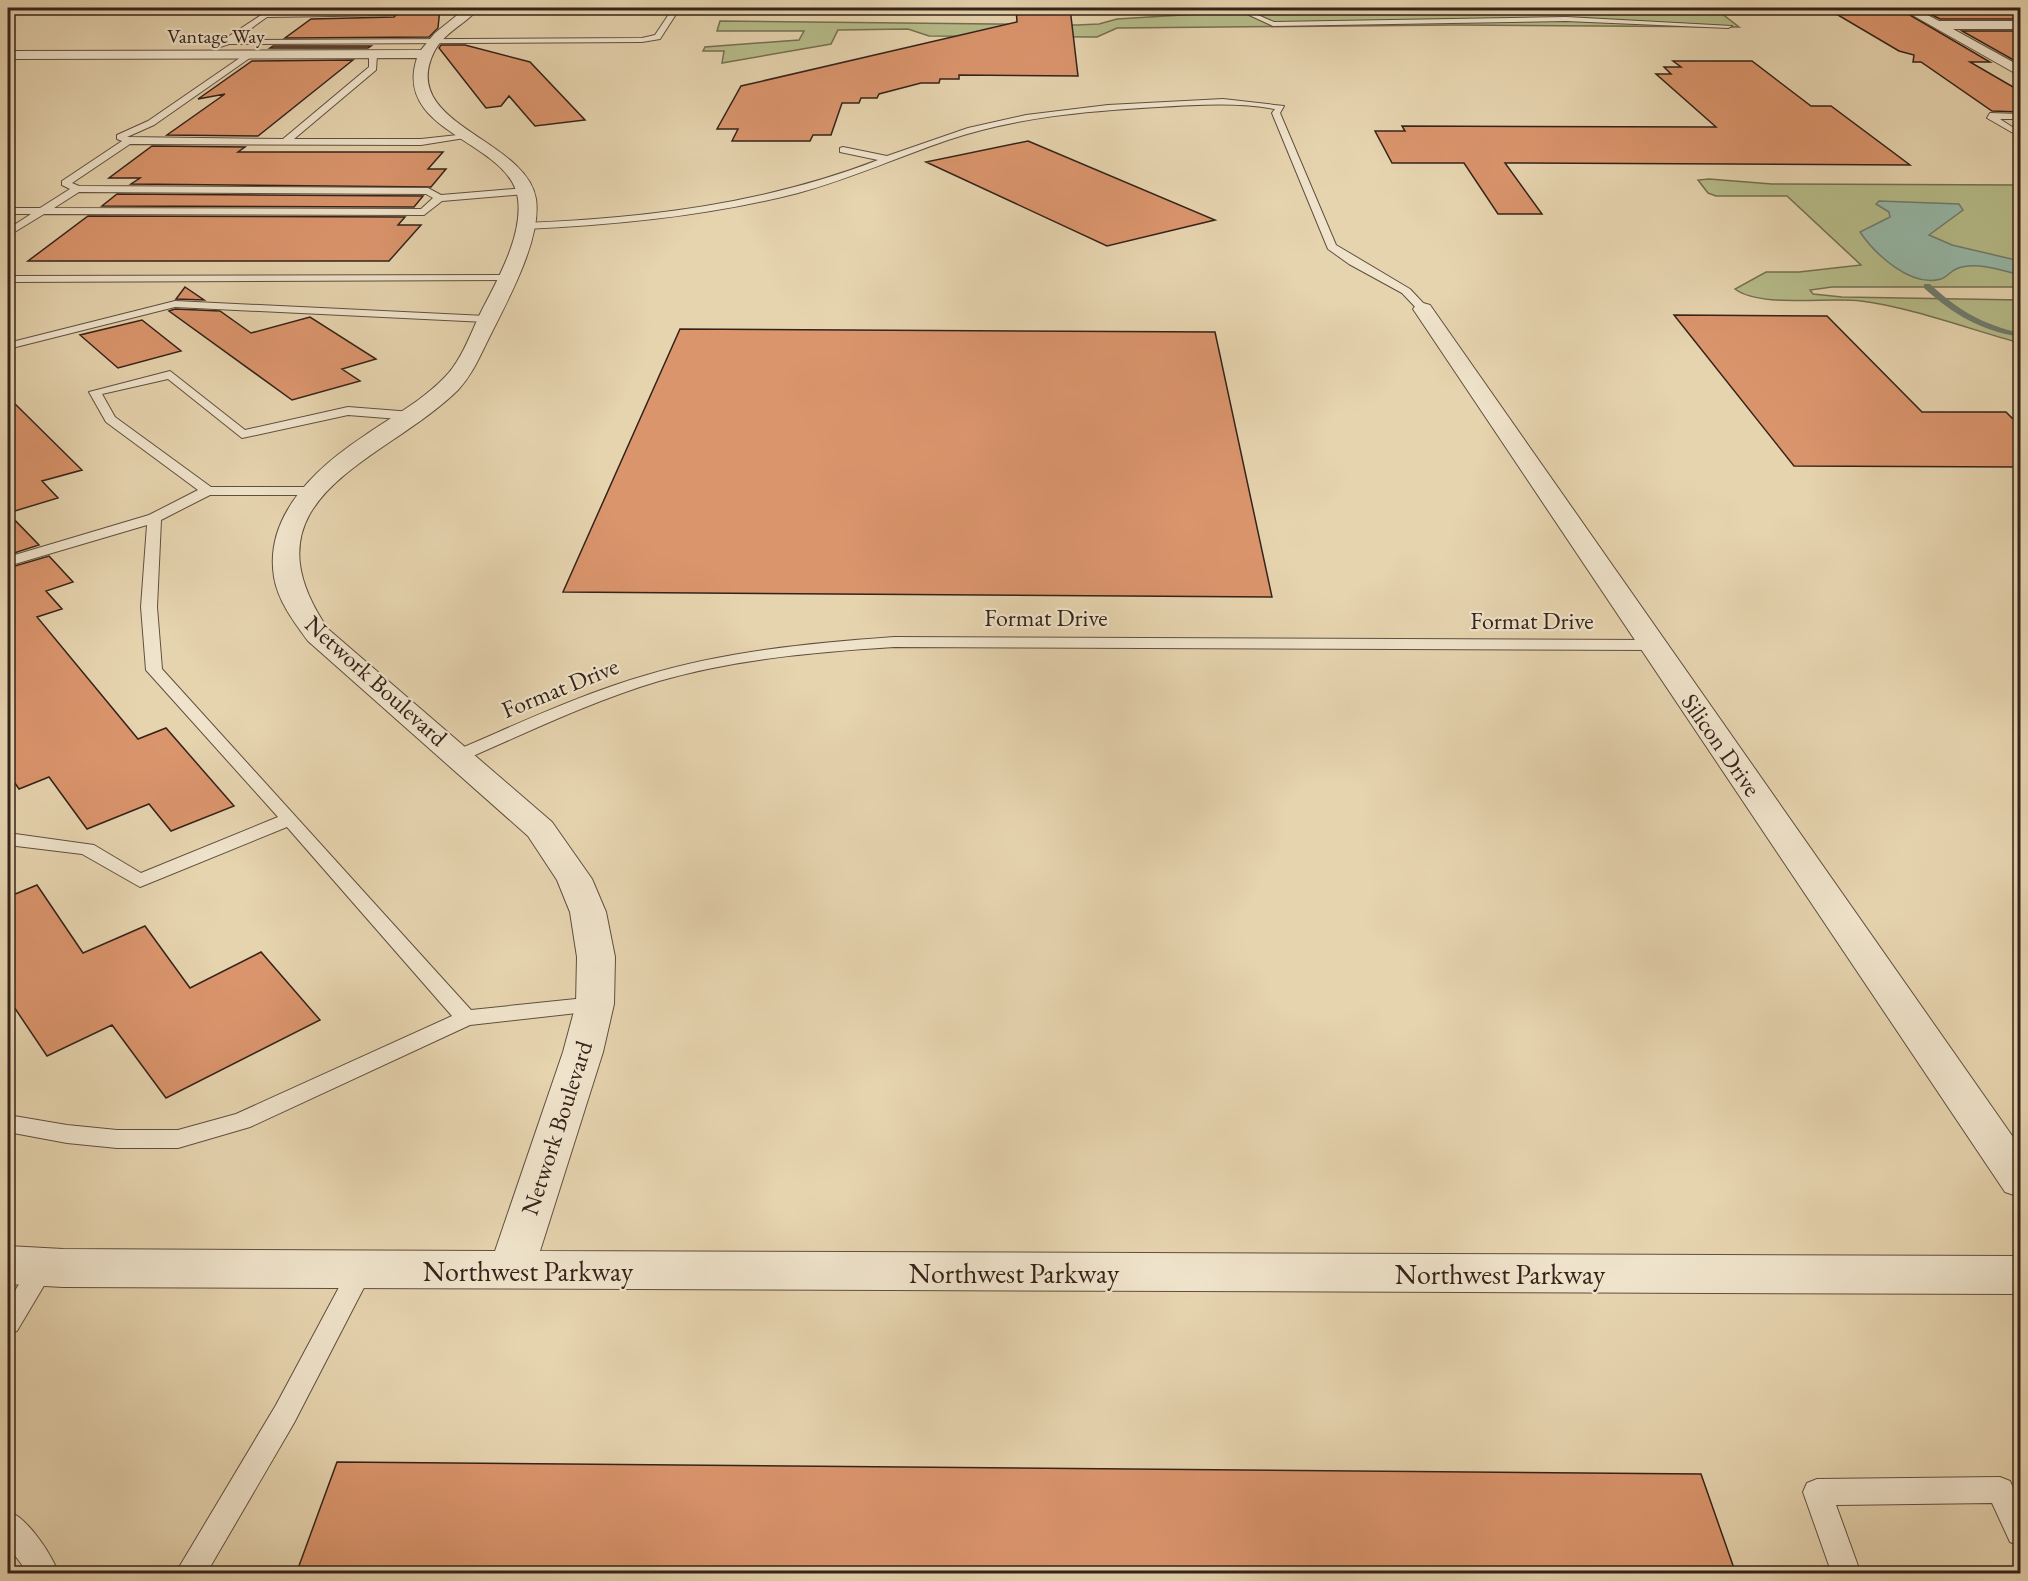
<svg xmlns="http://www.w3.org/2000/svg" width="2028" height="1581" viewBox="0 0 2028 1581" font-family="'EB Garamond',serif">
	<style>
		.green { fill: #b6bc8a; stroke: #757052; stroke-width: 1.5 }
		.water { fill: #96b8a8; stroke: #6f7c6f; stroke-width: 1.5 }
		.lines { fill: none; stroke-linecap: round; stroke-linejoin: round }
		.stream { fill: #6f7c6f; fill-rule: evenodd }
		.building { fill: #db956d; stroke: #34231a; stroke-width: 1.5 }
		.lane-casing { stroke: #604f3f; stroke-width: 2 }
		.street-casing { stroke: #604f3f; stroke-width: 2 }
		.lane { fill: #efe3cb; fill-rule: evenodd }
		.street { fill: #efe3cb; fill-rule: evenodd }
		.labels { text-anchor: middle; stroke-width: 4.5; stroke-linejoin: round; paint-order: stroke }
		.far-street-label { font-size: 20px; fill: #34231a; stroke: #efe3cb }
		.street-label { font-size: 24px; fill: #34231a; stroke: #efe3cb }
		.near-street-label { font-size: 28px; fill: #34231a; stroke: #efe3cb }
	</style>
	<rect width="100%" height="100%" fill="#e6d4af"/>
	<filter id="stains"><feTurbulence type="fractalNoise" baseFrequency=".00333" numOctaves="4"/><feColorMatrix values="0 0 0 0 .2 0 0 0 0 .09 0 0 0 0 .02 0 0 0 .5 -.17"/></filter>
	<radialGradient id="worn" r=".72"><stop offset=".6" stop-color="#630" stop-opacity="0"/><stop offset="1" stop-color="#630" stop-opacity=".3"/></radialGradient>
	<!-- green -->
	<path class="green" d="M1207,8H1703L1717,10L1739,27L1454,25L1117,28L1097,37L929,36L908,29L838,30L831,44L722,63L724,51H703L705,47L799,40L804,31H717L720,21L1077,25L1099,24L1117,19L1213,13Z
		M1709,179L1772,184L2020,185V287H1832L1810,290L1813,294L1842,297L2020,300V343C1972,330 1910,307 1861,301C1829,297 1760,308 1735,289L1766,272H1799L1861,265L1787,196H1716L1708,193L1698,180Z"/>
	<!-- water -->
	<path class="water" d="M1879,201L1959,204L1963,210L1929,235L1952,245L2020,261V275C2002,270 1975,261 1956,269C1951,271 1947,277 1941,279C1911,288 1875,254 1860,232L1890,217L1889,212L1876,204Z"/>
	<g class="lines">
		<!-- stream -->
		<path class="stream" d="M1924,284H1930C1959,311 1982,324 2020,333V337C1980,330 1954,315 1924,288Z"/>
	</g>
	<!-- building -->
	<path class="building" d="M327,8H440L438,28L429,37L285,38L311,19L394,17L396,15L394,13L321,12Z
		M1016,8H1070L1078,76L959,75V79H940L939,83H921L879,94L877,98H861L859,103H842L831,135H813L810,141H732L738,129H717L741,86L1017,22Z
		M1826,8H1898L1990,62H1970L2020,91V112L1992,111L1921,62H1913L1914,55L1899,51Z
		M1918,8H2020V19H1940Z
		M1962,31H2020V62H2017Z
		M441,45H465L530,62L585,120L535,126L509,96L501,106L486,108L439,48Z
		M273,46H371L368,48H270Z
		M353,60L258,136L167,135L225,94L198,99L252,61Z
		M1673,61H1752L1811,106H1831L1910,165L1505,163L1542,214H1498L1464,163H1392L1375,131H1405L1402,126L1716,127L1656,74H1671L1664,67H1681Z
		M1028,141L1215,220L1107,246L926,162Z
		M152,146L245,147L238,152H443L428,169H446L431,187L131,184L140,178H109Z
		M117,194L423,196L414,207L102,206Z
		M88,216L405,217L398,225H421L389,261H28Z
		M185,287L204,300L176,299Z
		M175,309L220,311L251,333L310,317L376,359L342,369L360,381L292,400L169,311Z
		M1674,315L1827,316L1922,412H2006L2020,426V467L1794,466Z
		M142,320L181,351L118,368L80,335Z
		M680,329L1215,332L1272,597L563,592Z
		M8,397L82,470L42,481L58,498L8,513L39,545L8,555Z
		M49,556L73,582L46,591L62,609L37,617L138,739L166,728L234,806L171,831L149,804L87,829L49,777L19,789L8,773V568Z
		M37,885L83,953L145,926L190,988L261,952L320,1020L166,1098L112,1025L47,1056L8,998V897Z
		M337,1462L1701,1474L1736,1574H296Z"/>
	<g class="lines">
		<!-- lane casing -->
		<g class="lane-casing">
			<path id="lane" d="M272,8L277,9L273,13L394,15L267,17L235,40L642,38L655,35L669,14L540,11L680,8L660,39L642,42L229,44L220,47L223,40Z
				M1234,8H1242L1274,22L1566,17L1732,26L1728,28L1566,21L1273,26Z
				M247,53L254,55L154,125L127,137L283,139L369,67V55L373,53L377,55L376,70L294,139H421L467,134L471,137L421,145L130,144L72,183L79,186L428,188L441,195L525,188L530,191L525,194L442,201L424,215L44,214L8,236V229L31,214H8V208H40L70,189L62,185V181L122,141L117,139V135L148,121ZM79,192L426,194L433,198L421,209L54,208Z
				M1223,99L1284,106L1280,113L1336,245L1410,289L1427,307V311H1419L1402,293L1349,264L1328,249L1272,113L1275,109C1236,102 1197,105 1158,107C1087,111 1016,117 948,140C898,157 850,179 798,193C709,216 617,225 525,229L520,226L525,223C646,218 764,204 878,160L840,152V148L843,147L887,156L968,128L1026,115L1108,105Z
				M1990,113L2020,114V119H2000L2020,132V137L1987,118Z
				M509,275L510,277L505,280L8,282V276Z
				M175,301L486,316L492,319L486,322L175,307L8,349V343Z
				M170,371L245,430L348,407L412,412L418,416L412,420L348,415L242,438L168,379L102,394L115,417L211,487H314L321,491L314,495H210L161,520L157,607L162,669L471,1010L595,997L602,999L606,1004L602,1009L595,1011L470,1025L250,1127L178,1148H117L67,1143L8,1132V1115L67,1125L117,1130H178L236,1114L452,1016L287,827L140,887L82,854L8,845V833L94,845L141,873L278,817L146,670L141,607L147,525L8,566V557L149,515L198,490L106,422L89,392Z
				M894,637L1651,640L1659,645L1651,650L894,647C815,652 736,659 659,681C592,701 528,732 464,760H452L449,756L452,752C516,725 580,694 647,675C727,651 811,643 894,637Z
				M43,1257L52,1260L55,1267L17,1331L8,1334V1302L34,1260Z
				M361,1260L370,1263L373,1270L294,1423L206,1574H175L276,1405L352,1263Z
				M2000,1477L2010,1481L2020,1503V1546L2010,1542L1992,1503L1836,1505L1861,1574H1832L1803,1492L1807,1483L1817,1479Z
				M8,1511C27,1518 47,1548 56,1567L53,1574H23L25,1569L8,1546Z"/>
		</g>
		<!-- street casing -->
		<g class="street-casing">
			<path id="street" d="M466,8H479C466,24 444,32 434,52C398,125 526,138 536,199C542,240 506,303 488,340C479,358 472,375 458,390C385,462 237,496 328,629L552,822L592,879L606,912L615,957L614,1004L603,1052L540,1251L2020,1256V1294L63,1287L8,1284V1246L63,1249L495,1251L563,1052L576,1004L577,957L570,912L557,880L528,836L308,641C294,622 278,601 274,577C264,515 317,467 364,436C391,417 421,402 445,377C461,361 470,335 480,314C496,282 523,237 518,199C510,140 392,134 417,58L8,59V51L421,50L435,33Z
				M1900,8H1914L1939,21H2020V29H1953L2020,66V76Z
				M1423,303L1430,305L2020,1147V1197L2005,1192L1413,309L1416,305Z"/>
		</g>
		<!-- lane -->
		<use href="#lane" class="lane"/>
		<!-- street -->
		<use href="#street" class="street"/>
	</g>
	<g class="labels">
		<!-- far-street labels -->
		<g class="far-street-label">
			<text x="216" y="43">Vantage Way</text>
		</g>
		<!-- street labels -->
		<g class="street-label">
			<text x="1046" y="626">Format Drive</text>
			<text x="1532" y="629">Format Drive</text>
			<text transform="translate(376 681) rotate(42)" y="8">Network Boulevard</text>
			<text transform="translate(560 688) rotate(-22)" y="8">Format Drive</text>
			<text transform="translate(1721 745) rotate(55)" y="8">Silicon Drive</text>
			<text transform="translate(557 1128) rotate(-72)" y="8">Network Boulevard</text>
		</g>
		<!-- near-street labels -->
		<g class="near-street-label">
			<text x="528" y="1281">Northwest Parkway</text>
			<text x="1014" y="1283">Northwest Parkway</text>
			<text x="1500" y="1284">Northwest Parkway</text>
		</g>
	</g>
	<!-- margin -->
	<rect width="2028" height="1581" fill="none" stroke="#e6d4af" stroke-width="30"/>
	<rect x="9" y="9" width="2010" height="1563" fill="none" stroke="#34231a" stroke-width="3"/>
	<rect x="15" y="15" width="1998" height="1551" fill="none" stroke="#34231a" stroke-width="1.5"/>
	<rect width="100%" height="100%" filter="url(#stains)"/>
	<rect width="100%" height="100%" fill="url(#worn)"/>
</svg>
